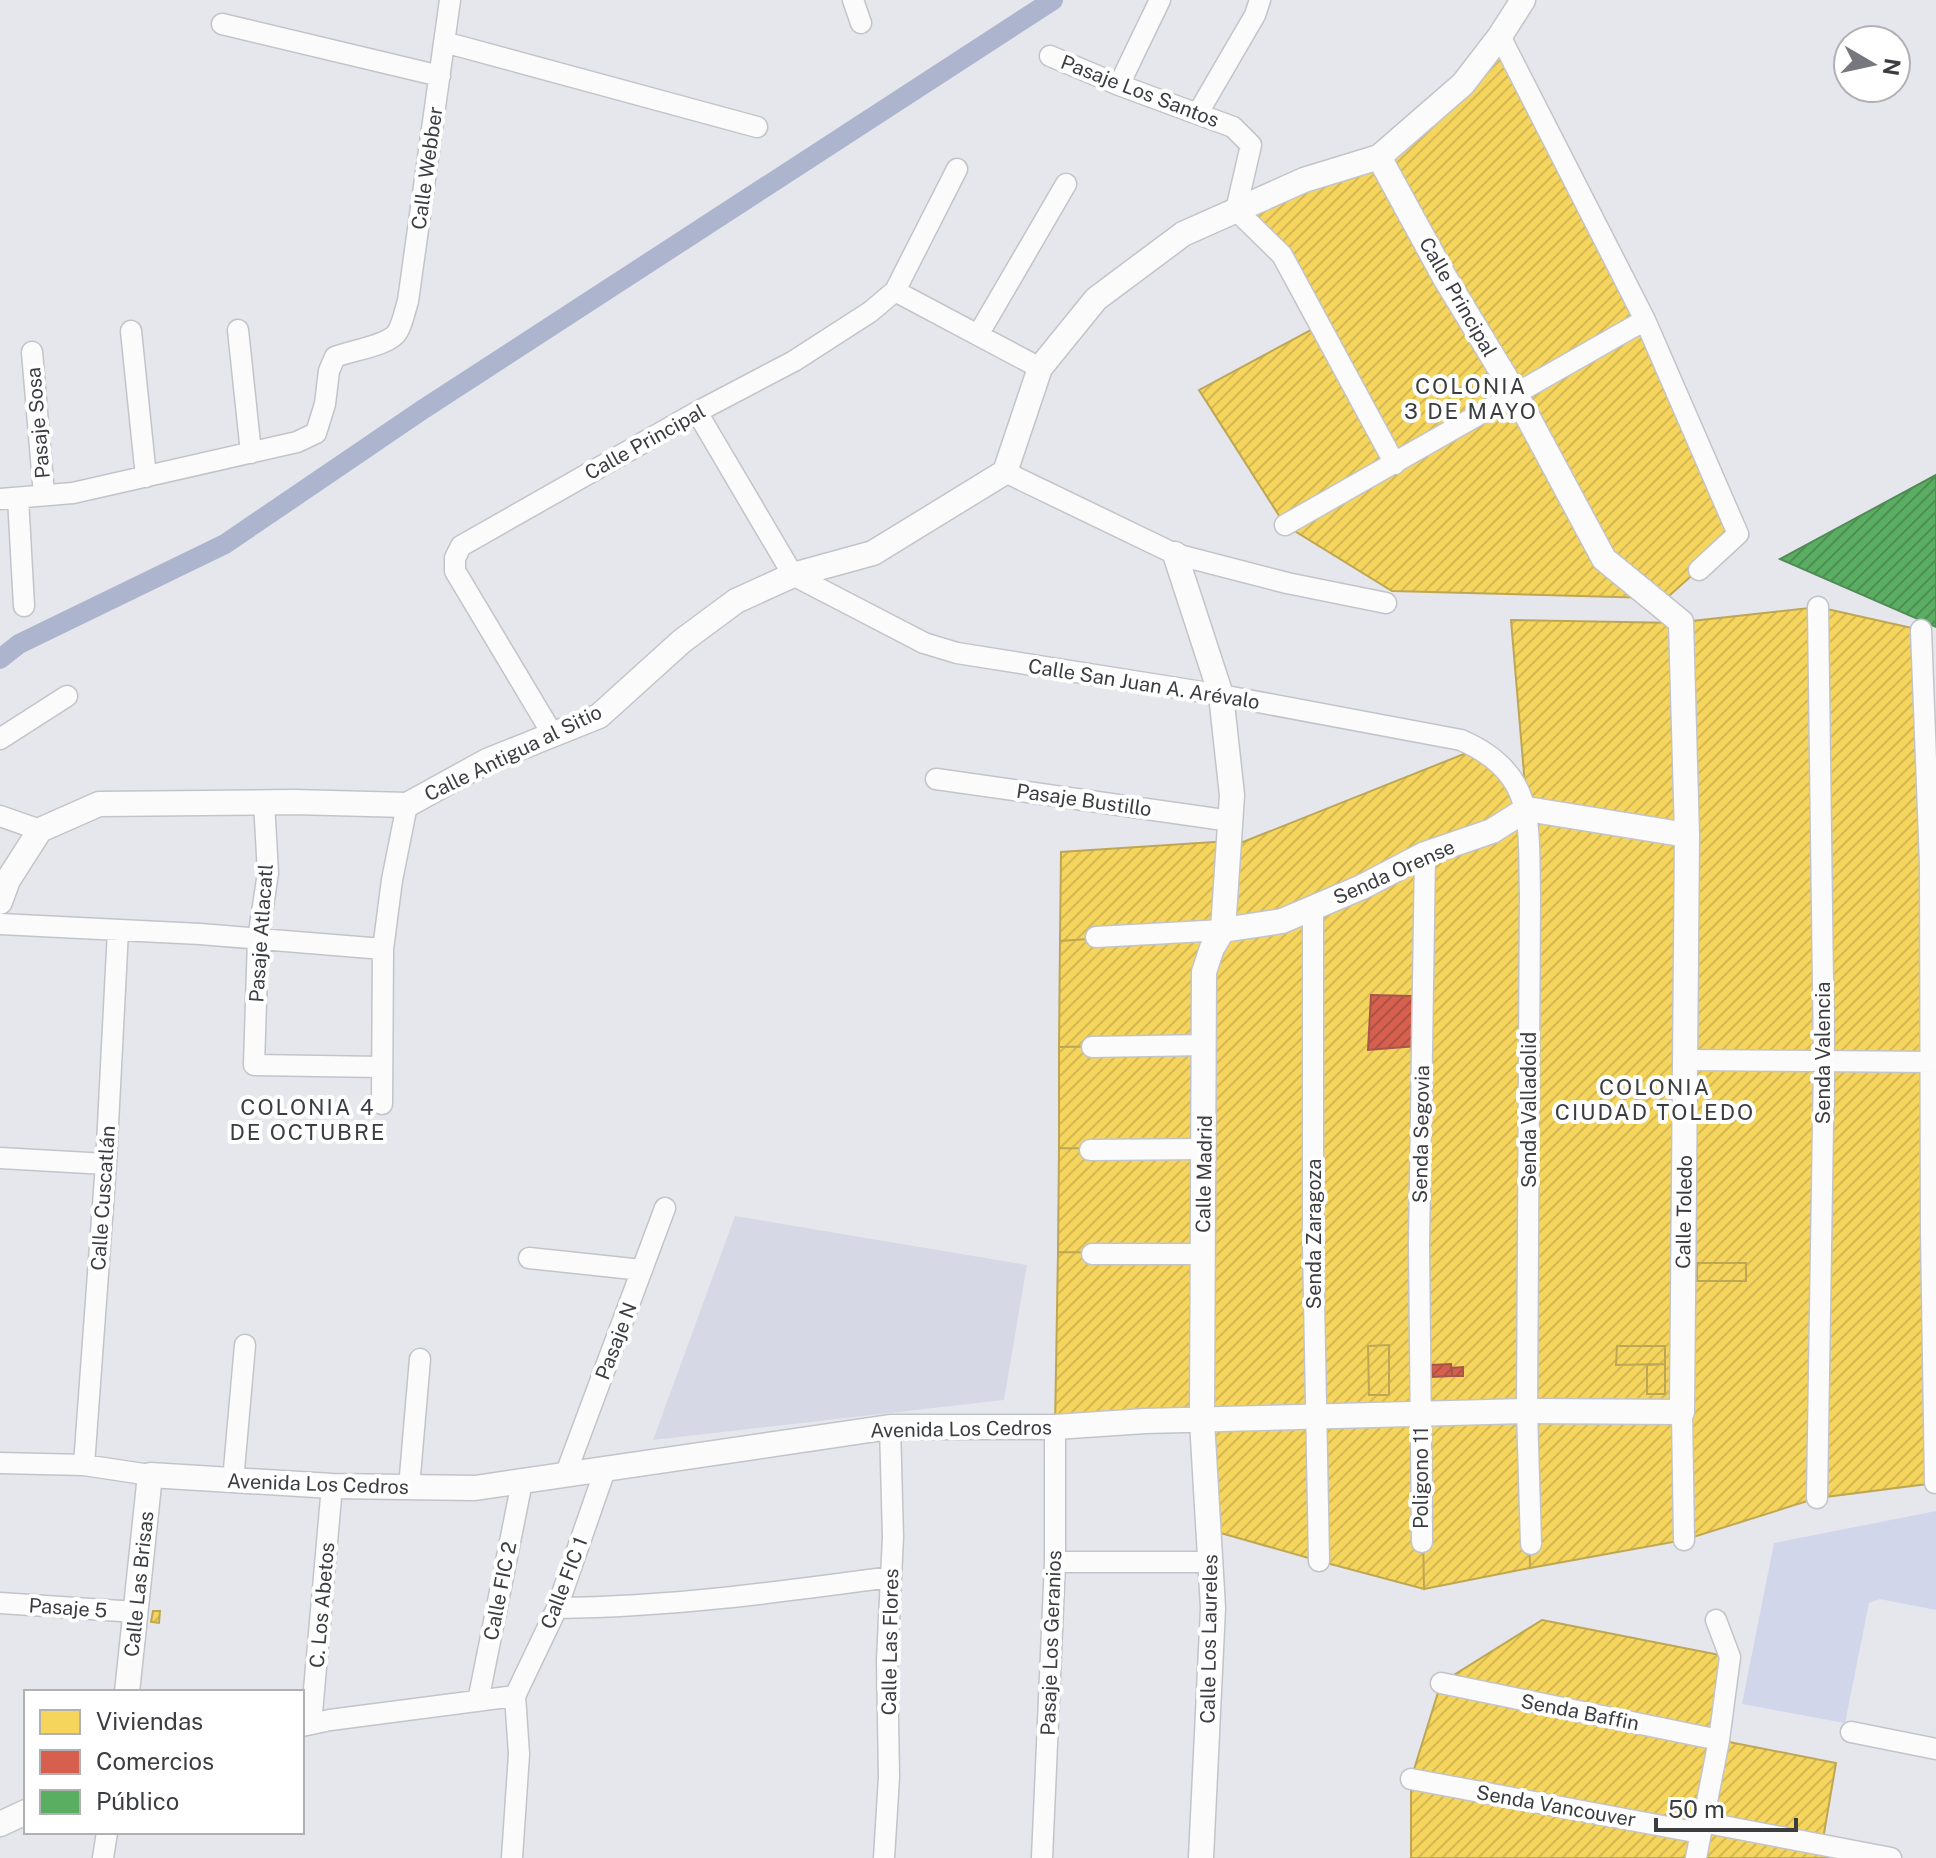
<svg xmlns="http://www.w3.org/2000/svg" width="1936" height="1858" viewBox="0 0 1936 1858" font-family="'Public Sans',sans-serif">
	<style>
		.built { fill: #d6d9e5 }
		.park { fill: #d1d6eb }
		.homes { fill: url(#homes-hatch); stroke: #bea754; stroke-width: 2 }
		.shops { fill: url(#shops-hatch); stroke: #a85649; stroke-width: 2 }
		.public { fill: url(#public-hatch); stroke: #518c57; stroke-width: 2 }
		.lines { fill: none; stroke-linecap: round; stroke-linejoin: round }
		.canal { stroke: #adb4cd; stroke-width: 20 }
		.minor-casing { stroke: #c3c4c9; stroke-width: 23 }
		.tertiary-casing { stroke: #c3c4c9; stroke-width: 27 }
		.minor { stroke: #fbfbfc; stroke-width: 20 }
		.tertiary { stroke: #fbfbfc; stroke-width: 24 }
		.labels { text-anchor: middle; stroke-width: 8; stroke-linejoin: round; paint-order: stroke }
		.street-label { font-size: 20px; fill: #3b3d41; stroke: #fff }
		.neighbourhood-label { font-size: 22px; letter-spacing: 2px; fill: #3b3d41; stroke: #fff }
	</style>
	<defs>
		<pattern id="homes-hatch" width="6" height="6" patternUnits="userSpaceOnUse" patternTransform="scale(2)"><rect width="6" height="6" fill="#f6d55c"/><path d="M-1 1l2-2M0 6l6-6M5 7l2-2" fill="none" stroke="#d4b851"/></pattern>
		<pattern id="shops-hatch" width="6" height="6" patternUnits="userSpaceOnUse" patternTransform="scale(2)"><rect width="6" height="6" fill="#d6604d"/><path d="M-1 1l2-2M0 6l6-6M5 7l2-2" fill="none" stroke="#af5042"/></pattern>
		<pattern id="public-hatch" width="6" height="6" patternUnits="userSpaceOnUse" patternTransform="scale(2)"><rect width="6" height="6" fill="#5aae61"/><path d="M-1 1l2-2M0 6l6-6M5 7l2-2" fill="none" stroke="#4c8f52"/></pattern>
	</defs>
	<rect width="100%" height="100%" fill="#e6e7ed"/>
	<!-- built -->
	<path class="built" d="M735,1216L1027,1265L1004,1400L653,1440Z"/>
	<!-- park -->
	<path class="park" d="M1936,1511V1610L1880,1599L1869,1603L1845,1723L1742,1704L1774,1543Z"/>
	<!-- homes -->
	<path class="homes" d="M1500,36L1645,320L1516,395L1379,157Z
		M1379,157L1516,395L1395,464L1282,255L1236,210Z
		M1645,320L1738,534L1660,604L1604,559L1516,395Z
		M1320,325L1395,464L1285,525L1199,390Z
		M1516,395L1604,559L1651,598L1392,591L1285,525Z
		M1818,607L1921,630L1931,1062L1824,1061Z
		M1818,607L1824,1061L1685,1060L1683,622Z
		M1511,620L1679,623L1687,835L1527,809Z
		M1479,748L1527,809L1282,921L1223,930L1229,841L1243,842Z
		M1527,809L1687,835L1682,1412L1527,1411Z
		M1527,809V1411L1421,1415L1425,854Z
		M1527,809L1687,835L1682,1412L1527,1411Z
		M1229,841L1223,930L1060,941L1061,852Z
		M1425,854L1421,1415L1315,1417L1313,908Z
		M1313,908L1315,1417L1202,1421L1212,948L1223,930Z
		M1223,930L1204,972L1205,1045L1059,1047L1060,941Z
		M1205,1045V1149L1059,1148V1047Z
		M1685,1060L1824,1061L1817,1498L1684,1540Z
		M1824,1061L1931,1062L1935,1483L1817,1498Z
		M1059,1148L1205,1149L1203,1254L1058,1252Z
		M1058,1252L1203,1254L1202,1421L1055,1427Z
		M1697,1263H1746V1281H1697Z
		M1389,1345V1395H1369L1368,1346Z
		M1617,1346H1665V1364L1616,1365Z
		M1665,1364V1394H1647V1365Z
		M1527,1411L1682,1412L1684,1540L1530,1568Z
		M1527,1411L1530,1568L1424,1589L1421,1415Z
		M1421,1415L1424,1589L1319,1561L1315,1417Z
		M1315,1417L1319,1561L1210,1530L1202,1421Z
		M153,1611H160L159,1623L151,1622Z
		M1542,1620L1730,1657L1719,1740L1441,1683Z
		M1441,1683L1719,1740L1700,1833L1411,1779Z
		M1719,1740L1836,1763L1822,1845L1702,1822Z
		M1411,1779L1700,1833L1696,1858H1411Z
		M1702,1822L1857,1858H1696Z"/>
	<!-- shops -->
	<path class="shops" d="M1371,995L1412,996L1417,1046L1368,1050Z
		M1451,1364L1452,1376L1432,1377L1431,1365Z
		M1463,1367V1376H1452V1368Z"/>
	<!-- public -->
	<path class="public" d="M1936,475V627L1780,559Z"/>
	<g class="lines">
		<!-- canal -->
		<path class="canal" d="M0,659L19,644L225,544L422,410L1053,0"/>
		<!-- minor casing -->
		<g class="minor-casing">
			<path id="minor" d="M853,0L861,23
				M222,24L440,76
				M1500,36L1645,320L1738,534L1699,570
				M444,42L757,127
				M1050,56L1119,85L1233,127L1251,145L1236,210L1282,255L1395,464
				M1119,85L1160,0
				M1198,113L1255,15L1260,0
				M895,291L1040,368
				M238,330L251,453
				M131,331L146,477
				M978,335L1066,184
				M32,352L44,495
				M697,412L793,575L924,643L957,653L1221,695L1461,740C1537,773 1528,824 1530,894L1527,1411L1531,1544
				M1005,472L1175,554L1287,583L1386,603
				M18,498L24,606
				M0,499L73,493L297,442L316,433L325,404L329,371L335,357C352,350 390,346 398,331C403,322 405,310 408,301L450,0
				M1285,525L1645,320
				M1921,630L1930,863L1931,1233L1935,1483
				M553,735L455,571V558L461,546L697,412L794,361L870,312L895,291L957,169
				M0,739L67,696
				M936,779L1231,821
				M264,802L268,873L258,939L254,1065L381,1067
				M0,816L40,830
				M1313,908V1245L1319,1561
				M0,924L200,934L383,949
				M1096,937L1223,930
				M1092,1047L1205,1045
				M1685,1060L1936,1062
				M382,1104L383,949L392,880L407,805
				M1090,1150L1205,1149
				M0,1158L106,1164
				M1092,1254H1203
				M529,1258L642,1270
				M1682,1412L1684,1540
				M0,1463L84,1465L150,1475
				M84,1465L106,1164L118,930
				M566,1473L665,1208
				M233,1481L245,1345
				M409,1487L420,1359
				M1817,1498L1824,1061L1818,607
				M1422,1542L1419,1244L1425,854
				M1055,1562H1212
				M0,1603L136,1612
				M557,1608C670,1607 780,1592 891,1577
				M1441,1683L1719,1740
				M478,1701L522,1482
				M311,1724L332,1486
				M302,1726L330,1720L515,1696
				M1851,1732L1936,1749
				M1411,1779L1700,1833
				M1702,1822L1891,1858
				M103,1858L107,1832
				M512,1858L519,1754L515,1696L557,1608L606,1467
				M884,1858L889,1777L887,1660L893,1537L890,1427
				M1042,1858L1055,1562V1427
				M1696,1858L1719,1740L1730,1657L1716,1620"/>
		</g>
		<!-- tertiary casing -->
		<g class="tertiary-casing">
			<path id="tertiary" d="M1175,554L1221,695L1232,795L1223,930L1212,948L1204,972L1202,1421L1213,1608L1201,1858
				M0,902L8,880L40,830L99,804L293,802L407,805L487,761L599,716L682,641L736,601L793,575L873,553L1005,472L1040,368L1096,299L1183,234L1304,180L1379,157L1463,84L1500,36L1523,0
				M1223,930L1282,921L1362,887L1425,854L1492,831L1527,809L1687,835
				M127,1692L150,1475L332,1486L475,1488L890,1427H1055L1145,1421L1527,1411L1682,1412L1687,835L1681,622L1604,559L1516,395L1445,278L1379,157
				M0,1824L26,1812"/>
		</g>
		<!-- minor -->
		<use href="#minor" class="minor"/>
		<!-- tertiary -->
		<use href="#tertiary" class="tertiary"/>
	</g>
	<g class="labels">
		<!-- street labels -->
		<g class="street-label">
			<text transform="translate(1140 91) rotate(21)" y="7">Pasaje Los Santos</text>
			<text transform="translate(427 168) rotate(-82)" y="7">Calle Webber</text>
			<text transform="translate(1458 297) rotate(60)" y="7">Calle Principal</text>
			<text transform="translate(38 423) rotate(-95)" y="7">Pasaje Sosa</text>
			<text transform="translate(645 442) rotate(-29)" y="7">Calle Principal</text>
			<text transform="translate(1144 684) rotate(9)" y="7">Calle San Juan A. Arévalo</text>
			<text transform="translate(513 753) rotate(-26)" y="7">Calle Antigua al Sitio</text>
			<text transform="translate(1084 800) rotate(8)" y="7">Pasaje Bustillo</text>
			<text transform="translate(1394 872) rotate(-24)" y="7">Senda Orense</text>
			<text transform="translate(261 933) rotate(-86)" y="7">Pasaje Atlacatl</text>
			<text transform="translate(1823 1053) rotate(-90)" y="7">Senda Valencia</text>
			<text transform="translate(1529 1110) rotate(-90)" y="7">Senda Valladolid</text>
			<text transform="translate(1421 1134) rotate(-89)" y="7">Senda Segovia</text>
			<text transform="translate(1204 1174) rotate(-89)" y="7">Calle Madrid</text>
			<text transform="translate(103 1198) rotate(-86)" y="7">Calle Cuscatlán</text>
			<text transform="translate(1684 1212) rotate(-89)" y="7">Calle Toledo</text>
			<text transform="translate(1314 1234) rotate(-90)" y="7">Senda Zaragoza</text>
			<text transform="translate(616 1341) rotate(-69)" y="7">Pasaje N</text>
			<text transform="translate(961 1429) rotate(-1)" y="7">Avenida Los Cedros</text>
			<text transform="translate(1421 1478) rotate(-90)" y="7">Poligono 11</text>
			<text transform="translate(318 1484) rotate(2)" y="7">Avenida Los Cedros</text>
			<text transform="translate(564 1583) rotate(-69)" y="7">Calle FIC 1</text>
			<text transform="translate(139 1584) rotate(-84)" y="7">Calle Las Brisas</text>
			<text transform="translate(500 1591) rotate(-79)" y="7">Calle FIC 2</text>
			<text transform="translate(322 1605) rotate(-85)" y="7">C. Los Abetos</text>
			<text transform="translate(68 1608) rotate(4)" y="7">Pasaje 5</text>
			<text transform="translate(1209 1639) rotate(-89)" y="7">Calle Los Laureles</text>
			<text transform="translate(890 1642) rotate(-89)" y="7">Calle Las Flores</text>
			<text transform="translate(1051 1643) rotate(-88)" y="7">Pasaje Los Geranios</text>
			<text transform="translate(1580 1712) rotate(11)" y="7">Senda Baffin</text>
			<text transform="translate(1556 1806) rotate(10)" y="7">Senda Vancouver</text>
		</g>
		<!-- neighbourhood labels -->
		<g class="neighbourhood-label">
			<text x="1471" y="394">COLONIA<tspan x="1471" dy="25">3 DE MAYO</tspan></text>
			<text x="1655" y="1095">COLONIA<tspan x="1655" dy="25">CIUDAD TOLEDO</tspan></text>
			<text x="308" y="1115">COLONIA 4<tspan x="308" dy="25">DE OCTUBRE</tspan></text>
		</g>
	</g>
	<!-- legend -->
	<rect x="24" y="1690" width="280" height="144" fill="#ffffff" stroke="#b1b1b3" stroke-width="2"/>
	<rect x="40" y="1710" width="40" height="24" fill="#f6d55c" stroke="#b1b1b3" stroke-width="2"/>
	<text x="96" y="1730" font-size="24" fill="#3b3d41">Viviendas</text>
	<rect x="40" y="1750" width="40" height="24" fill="#d6604d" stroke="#b1b1b3" stroke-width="2"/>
	<text x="96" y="1770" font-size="24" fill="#3b3d41">Comercios</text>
	<rect x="40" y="1790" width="40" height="24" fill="#5aae61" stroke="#b1b1b3" stroke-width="2"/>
	<text x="96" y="1810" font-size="24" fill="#3b3d41">Público</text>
	<!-- north arrow -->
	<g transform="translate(1872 64) rotate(99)"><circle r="38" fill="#ffffff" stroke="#b1b1b3" stroke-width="2"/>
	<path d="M0-6L14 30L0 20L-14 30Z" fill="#77787d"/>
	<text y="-12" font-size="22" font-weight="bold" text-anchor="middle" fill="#3b3d41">N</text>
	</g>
	<!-- scale -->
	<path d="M1656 1818v12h140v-12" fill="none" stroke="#3b3d41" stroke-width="4"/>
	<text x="1668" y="1818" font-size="24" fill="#3b3d41" stroke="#ffffff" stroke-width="6" paint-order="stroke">50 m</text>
</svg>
